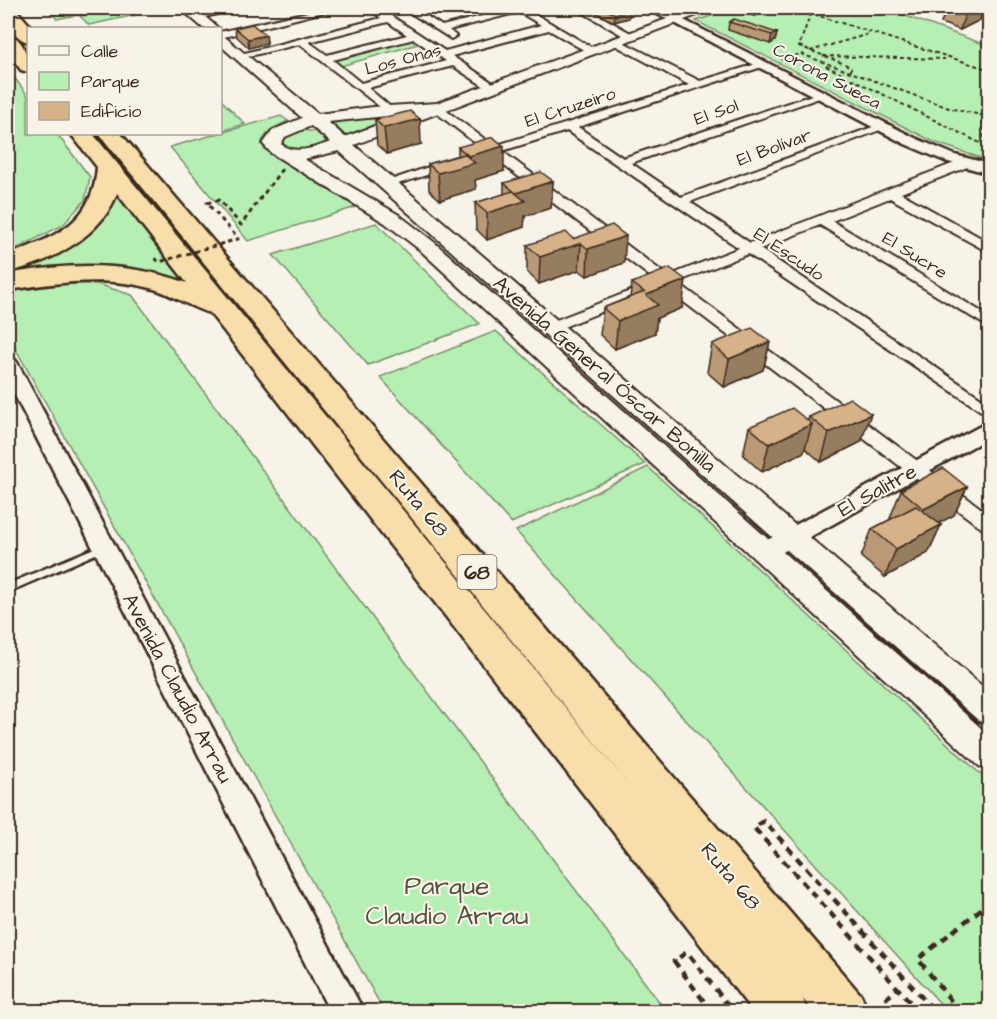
<svg xmlns="http://www.w3.org/2000/svg" width="997" height="1019" viewBox="0 0 997 1019" font-family="'Architects Daughter',sans-serif">
	<style>
		.green { fill: #b5efb4; stroke: #788c69; stroke-width: 1.5 }
		.lines { fill: none; stroke-linecap: round; stroke-linejoin: round }
		.service-casing { stroke: #3b2a1e; stroke-width: 5 }
		.minor-casing { stroke: #3b2a1e; stroke-width: 4 }
		.tertiary-casing { stroke: #3b2a1e; stroke-width: 5 }
		.secondary-casing { stroke: #3b2a1e; stroke-width: 4 }
		.motorway-casing { stroke: #3b2a1e; stroke-width: 5 }
		.path-far2 { stroke: #3b2a1e; stroke-width: 2; stroke-dasharray: 4 3; stroke-linecap: butt }
		.path-far1 { stroke: #3b2a1e; stroke-width: 3; stroke-dasharray: 4.5 4; stroke-linecap: butt }
		.path { stroke: #3b2a1e; stroke-width: 4.5; stroke-dasharray: 8 6; stroke-linecap: butt }
		.service { fill: #f7f3e8; fill-rule: evenodd }
		.minor { fill: #f7f3e8; fill-rule: evenodd }
		.tertiary { fill: #f7f3e8; fill-rule: evenodd }
		.secondary { fill: #f7f3e8; fill-rule: evenodd }
		.motorway { fill: #f8deab; fill-rule: evenodd }
		.path-bridge { stroke: #3b2a1e; stroke-width: 3; stroke-dasharray: 4.5 4; stroke-linecap: butt }
		.wall { fill: #b99976; stroke: #3b2a1e; stroke-width: 1.5 }
		.shaded-wall { fill: #967d60; stroke: #3b2a1e; stroke-width: 1.5 }
		.building { fill: #d7b289; stroke: #3b2a1e; stroke-width: 1.5 }
		.labels { text-anchor: middle; stroke-width: 4.5; stroke-linejoin: round; paint-order: stroke }
		.far-street-label { font-size: 18px; fill: #3b2a1e; stroke: #f7f3e8 }
		.shield { fill: #f7f3e8; stroke: #73665b; stroke-width: 1.5 }
		.shield-label { font-size: 20px; font-weight: bold; fill: #3b2a1e }
		.street-label { font-size: 21px; fill: #3b2a1e; stroke: #f7f3e8 }
		.near-park-label { font-size: 26px; fill: #53513c; stroke: #f7f3e8 }
	</style>
	<rect width="100%" height="100%" fill="#f7f3e8"/>
	<filter id="ink" filterUnits="userSpaceOnUse"><feTurbulence type="fractalNoise" baseFrequency=".0167" numOctaves="2"/><feDisplacementMap in="SourceGraphic" scale="12" xChannelSelector="R" yChannelSelector="G"/><feConvolveMatrix kernelMatrix="1 2 1 2 8 2 1 2 1" color-interpolation-filters="sRGB"/></filter>
	<g filter="url(#ink)">
		<!-- green -->
		<path class="green" d="M46,8H112L57,19Z
			M119,8H134L140,14L89,25L80,16Z
			M734,8H884L989,46V161L934,142L696,21Z
			M410,39L418,44L341,66L333,60Z
			M8,69L28,96V134H57L90,177L85,200L63,225L8,253Z
			M220,100H221L245,124L221,131Z
			M404,113L348,138L328,119Z
			M281,116L288,121L270,130L262,141L264,149L356,207L248,241L170,147Z
			M300,130L319,132L325,138V142C315,152 293,154 282,144L284,137Z
			M116,194L184,282C127,260 66,266 8,279V270L40,256Z
			M376,223L479,323V324L368,365L273,255Z
			M46,284H97L132,295L666,1011H384L8,335V293Z
			M496,331L645,464L511,523L380,377Z
			M648,467L989,782V1011H947L516,531Z"/>
		<g class="lines">
			<!-- service casing -->
			<g class="service-casing">
				<path id="service" d="M104,544L107,545L109,547L107,549L8,592V584Z"/>
			</g>
			<!-- minor casing -->
			<g class="minor-casing">
				<path id="minor" d="M224,8H241L197,19L192,16Z
					M325,8H340L220,38V32Z
					M368,8H379L445,51L541,25L519,12L449,30L456,36L451,39L403,8H414L442,26L514,8H525L596,50L587,52L549,30L452,56L496,85V89H488L453,66L368,88L393,109V113L389,114L300,44L242,58L237,55L381,18ZM388,22L407,35L327,55L309,42ZM414,39L446,61L361,83L333,60Z
					M575,8H586L636,36L627,38Z
					M958,8H971L990,14V20Z
					M615,38L700,81L763,62L768,65L578,127L623,158L818,93L828,95L631,163L681,197L878,125L888,127L690,202L750,243L962,160H970V166L901,193L990,243V253L890,198L832,221L990,317V328L820,225L760,249L990,404V417L748,254L677,282L990,515V532L984,530L664,287L556,330H546L543,327L546,324L656,281L490,155L480,156L478,153L483,149L430,108L440,106L494,146L689,85L611,43V39ZM567,131L739,248L668,276L502,151Z
					M452,159L458,163L456,166L388,187L382,183Z"/>
			</g>
			<!-- tertiary casing -->
			<g class="tertiary-casing">
				<path id="tertiary" d="M646,8H660L915,138L955,155L990,164V174L945,161L905,144Z
					M8,358L15,360L18,364L364,1012H330L8,382Z
					M990,421V437L772,558L764,561L756,558L752,552L756,546Z"/>
			</g>
			<!-- secondary casing -->
			<g class="secondary-casing">
				<path id="secondary" d="M180,8H195L218,28H203Z
					M697,8H716L354,145L990,693V725L979,721L339,151L304,159L399,215L434,242L990,736V770L979,766L420,250L385,223L271,153L263,144L273,130L302,118L220,45V33L318,114L373,107L437,103ZM407,114L345,137L328,122ZM311,126L330,142C315,148 294,155 281,144L285,137Z"/>
			</g>
			<!-- motorway casing -->
			<g class="motorway-casing">
				<path id="motorway" d="M8,8H15L32,28H28V42C13,38 8,22 8,8Z
					M8,34C25,39 28,57 28,72L21,70L8,52Z
					M71,134H93L630,786L99,134H121L861,995L868,1012H813L803,999L808,1012H753L210,313C191,308 174,295 154,289C105,275 57,283 8,290V274C68,263 128,261 187,283L117,193C102,236 50,263 8,272V255C54,237 93,224 97,167Z"/>
			</g>
			<!-- path-far2 -->
			<path class="path-far2" d="M794,8L990,70
				M811,13L799,46L845,64L851,68V73
				M810,51L869,34
				M823,56L945,59
				M781,60L801,54L949,108L990,117
				M826,66L990,148
				M984,145L983,116L990,93"/>
			<!-- path-far1 -->
			<path class="path-far1" d="M235,235L207,203L219,200L241,225L282,169"/>
			<!-- path -->
			<path class="path" d="M874,1008L899,988
				M712,1012L674,961L687,952L733,1012
				M919,1012L754,828L764,821L935,1012
				M960,1012L918,959L990,902"/>
			<!-- service -->
			<use href="#service" class="service"/>
			<!-- minor -->
			<use href="#minor" class="minor"/>
			<!-- tertiary -->
			<use href="#tertiary" class="tertiary"/>
			<!-- secondary -->
			<use href="#secondary" class="secondary"/>
			<!-- motorway -->
			<use href="#motorway" class="motorway"/>
			<!-- path-bridge -->
			<path class="path-bridge" d="M155,258L159,262L238,239L235,235"/>
		</g>
		<!-- wall -->
		<path class="wall" d="M586,8H632V12L630,13L629,18L614,22Z
			M746,8H779L754,16L746,13Z
			M946,8H984L980,20L960,30L941,23Z
			M729,22L777,33L775,41L770,44L728,30Z
			M235,28L266,35L267,43L249,48L236,36Z
			M375,120L421,144L387,154L377,145Z
			M458,147L504,171L475,180L476,189L440,200L429,190L428,164L458,155Z
			M553,181L551,208L525,216L524,227L487,240L476,229L475,203L504,194V183Z
			M573,239L624,263L587,276L579,270L539,284L527,272V245Z
			M632,283L682,308L657,318L655,333L615,349L600,335L603,308L630,297Z
			M770,342L763,370L724,387L707,372L712,344Z
			M809,417L861,442L821,462L805,448L804,452L762,472L743,455L749,427L808,420Z
			M967,487L954,515L939,523L941,525L928,553L885,577L861,557L872,529L891,519L890,518L901,490Z"/>
		<!-- shaded-wall -->
		<path class="shaded-wall" d="M623,8H632V12L630,13L629,18L614,22L615,14Z
			M755,8H779L754,16Z
			M967,8H984L980,20L960,30Z
			M777,33L775,41L770,44L772,35Z
			M266,35L267,43L249,48L248,39Z
			M420,119L421,144L387,154L384,128Z
			M504,146V171L475,180L476,189L440,200L438,173L469,164V156Z
			M553,181L551,208L525,216L524,227L487,240V213L516,204V193Z
			M626,236L624,263L587,276L588,249Z
			M581,243L579,270L539,284L540,257Z
			M686,280L682,308L657,318L655,333L615,349L618,321L646,295Z
			M770,342L763,370L724,387L729,359Z
			M871,414L861,442L821,462L829,433Z
			M812,424L804,452L762,472L769,444Z
			M967,487L954,515L913,537L924,509Z
			M941,525L928,553L885,577L896,549Z"/>
		<!-- building -->
		<path class="building" d="M602,8H626L630,10L615,14Z
			M734,19L777,33L772,35L729,22Z
			M252,24L266,35L248,39L235,28Z
			M410,111L420,119L384,128L375,120Z
			M493,137L504,146L469,156L458,147Z
			M464,154L475,163L438,173L428,164Z
			M541,172L553,181L516,193L504,183Z
			M513,191L525,201L487,213L475,203Z
			M612,225L626,236L588,249L581,243L540,257L527,245L566,232L573,239Z
			M670,268L686,280L646,295L658,305L618,321L603,308L644,292L632,283Z
			M752,328L770,342L729,359L712,344Z
			M850,398L871,414L829,433L809,417Z
			M792,408L812,424L769,444L749,427Z
			M943,468L967,487L924,509L901,490Z
			M916,506L941,525L896,549L872,529Z"/>
	</g>
	<g class="labels">
		<!-- far-street labels -->
		<g class="far-street-label">
			<text transform="translate(403 59) rotate(-15)" y="6">Los Onas</text>
			<text transform="translate(827 76) rotate(28)" y="6">Corona Sueca</text>
			<text transform="translate(570 107) rotate(-18)" y="6">El Cruzeiro</text>
			<text transform="translate(716 112) rotate(-19)" y="6">El Sol</text>
			<text transform="translate(774 147) rotate(-20)" y="6">El Bolívar</text>
			<text transform="translate(789 254) rotate(34)" y="6">El Escudo</text>
			<text transform="translate(915 255) rotate(32)" y="6">El Sucre</text>
		</g>
		<!-- shield labels -->
		<rect class="shield" x="457.5" y="555" width="39" height="34" rx="4.5"/>
		<g class="shield-label">
			<text x="477" y="579">68</text>
		</g>
		<!-- street labels -->
		<g class="street-label">
			<text transform="translate(605 374) rotate(41)" y="7">Avenida General Óscar Bonilla</text>
			<text transform="translate(877 490) rotate(-29)" y="7">El Salitre</text>
			<text transform="translate(419 503) rotate(50)" y="7">Ruta 68</text>
			<text transform="translate(178 688) rotate(62)" y="7">Avenida Claudio Arrau</text>
			<text transform="translate(731 876) rotate(50)" y="7">Ruta 68</text>
		</g>
		<!-- near-park labels -->
		<g class="near-park-label">
			<text x="447" y="894">Parque<tspan x="447" dy="30">Claudio Arrau</tspan></text>
		</g>
	</g>
	<!-- margin -->
	<rect width="997" height="1019" fill="none" stroke="#f7f3e8" stroke-width="30"/>
	<rect x="15" y="15" width="967" height="989" fill="none" stroke="#3b2a1e" stroke-width="2" filter="url(#ink)"/>
	<!-- legend -->
	<rect x="27" y="27" width="195" height="108" fill="#f7f3e8" stroke="#aca397" stroke-width="1.5"/>
	<rect x="39" y="46" width="30" height="9" fill="#f7f3e8" stroke="#aca397" stroke-width="1.5"/>
	<text x="81" y="57" font-size="18" fill="#3b2a1e">Calle</text>
	<rect x="39" y="72" width="30" height="18" fill="#b5efb4" stroke="#aca397" stroke-width="1.5"/>
	<text x="81" y="87" font-size="18" fill="#3b2a1e">Parque</text>
	<rect x="39" y="102" width="30" height="18" fill="#d7b289" stroke="#aca397" stroke-width="1.5"/>
	<text x="81" y="117" font-size="18" fill="#3b2a1e">Edificio</text>
</svg>
